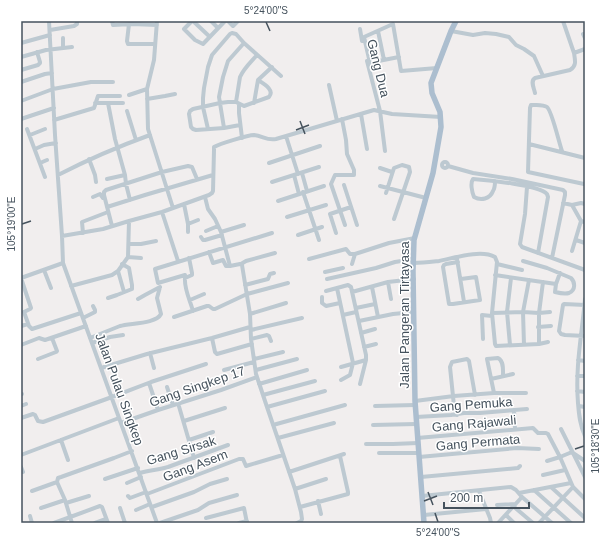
<svg xmlns="http://www.w3.org/2000/svg" width="606" height="544" viewBox="0 0 606 544" font-family="Arial,sans-serif">
	<style>
		.lines { fill: none; stroke-linecap: round; stroke-linejoin: round }
		.minor { stroke: #bdc9d1; stroke-width: 4 }
		.major { stroke: #acbecf; stroke-width: 5.5 }
		.ticks { fill: none; stroke: #45525d; stroke-width: 1.5 }
		.labels { text-anchor: middle; stroke-width: 3; stroke-linejoin: round; paint-order: stroke }
		.street-label { font-size: 13px; fill: #45525d; stroke: #fff }
		.neatline { fill: none; stroke: #45525d; stroke-width: 1.5 }
		.ticks-label { font-size: 10px; text-anchor: middle; fill: #45525d }
	</style>
	<rect width="100%" height="100%" fill="#f1eeee"/>
	<g class="lines">
		<!-- minor -->
		<path class="minor" d="M49,21L55,135L62,236L63,263L157,523
			M112,21L113,25L132,24L157,25
			M157,21L154,60L147,89L148,129L173,208
			M192,21L184,29L195,40L203,44L225,21
			M193,21L210,37
			M211,21L218,28
			M228,21L233,26L238,21
			M563,21L574,53
			M129,24L127,41L128,44H155
			M360,29L362,41
			M50,30L74,26L77,24V21
			M378,31L384,60
			M451,31L473,35L485,33L496,34L509,37L516,45L524,49L534,56L543,76
			M583,34L585,38
			M63,38V48
			M21,43L50,35
			M21,57L46,50L72,47
			M367,61L380,111L385,151
			M368,63L399,57
			M370,63L364,37L393,24L401,71L437,68
			M21,70L38,65L40,63V62L37,52
			M21,82L45,74L52,73
			M329,85L337,121
			M535,93C534,88 530,81 535,78L570,70C577,66 575,60 574,53L585,49
			M129,95L147,89
			M147,99L165,96L175,94
			M21,101L53,89L91,82H113
			M236,102L240,77C244,68 251,62 257,55
			M95,103H123
			M108,103L115,139L125,175L126,184L130,200
			M254,103L258,80L272,67
			M239,104V113L242,138
			M127,111L136,140
			M361,114L367,149
			M21,119L54,108
			M342,119L346,140L347,154L354,170V175H335L331,184L345,225
			M54,120L94,108L98,96H120
			M240,125L224,128L196,130L193,129L191,127L189,114L190,111L193,109L220,103L228,102H236L244,106L269,97C275,90 264,84 258,80
			M224,128L219,97L223,77L228,61L244,43
			M27,129L45,177
			M208,129L203,107V98L204,88L208,67L212,55L230,34L232,33L236,34L244,43L281,76
			M30,135L45,129
			M286,136L298,174
			M529,144L585,158
			M35,149L44,145L56,143
			M562,151C559,143 552,111 547,107C543,104 536,105 531,105L530,108L528,172L584,184
			M89,159L95,175L96,182
			M442 165a3 3 0 1 1 6 0a3 3 0 1 1-6 0Z
			M40,163L47,160
			M269,163L320,146
			M448,166L473,173L512,179L563,190L565,192V195L552,258
			M380,168L392,172
			M302,173L307,191
			M58,175C89,159 117,147 150,135
			M294,175L299,194
			M107,179L125,175
			M495,181C495,184 495,188 493,191C490,199 481,201 474,197C472,192 470,183 473,179C487,180 539,185 547,194L548,197L538,253
			M272,182L319,167
			M344,185L357,225
			M380,186L426,198
			M527,187L525,214L520,244L522,247L585,270
			M303,192L319,240
			M386,193L394,168L402,165L409,167L410,172L394,219
			M93,197L100,194L103,198
			M205,197L208,209L215,219L221,232L230,266L240,264L242,265L250,314L251,339L256,374L267,407L295,489L301,512L302,519L301,521L297,523
			M278,201L324,186
			M563,203L572,205L581,203L585,204
			M184,204L188,224V232
			M572,205L581,221
			M107,207L145,195L213,175
			M162,212L178,261
			M287,217L326,205
			M188,224L198,220
			M112,226L104,195V192L106,190L162,172L188,166L192,167L197,179
			M206,231L218,226
			M221,232L244,225
			M83,233L82,222L108,212
			M336,233L330,214L351,207
			M298,235L322,227
			M62,236L103,229L129,221L162,212L209,195L212,193L213,191L214,150V147C219,144 248,135 254,135C263,136 267,141 276,139L374,110L392,114L441,117
			M201,237L203,240H205L222,235
			M576,240L585,243
			M129,244H141L156,241
			M572,251L581,221L585,222
			M209,252L213,263L223,260L226,266H230
			M128,257L141,258
			M189,258L192,273V275L185,278C184,289 190,300 193,311
			M309,259L346,249L350,254H355L389,243L415,238
			M457,259L464,302
			M523,261L547,268L571,278C575,282 576,290 569,293C566,294 559,293 555,292L556,284L560,273
			M458,262L446,264L444,265L443,267L449,304H453L480,300L476,277L461,279
			M414,263C422,263 430,262 439,261C454,258 481,249 495,257L497,262L492,313L495,344L496,346L539,344L548,342
			M241,264L246,261L275,253
			M352,264L355,254
			M497,264L522,270
			M44,270L51,288
			M118,271L124,292
			M325,272L343,268
			M185,275L158,283L155,269L272,233
			M495,275L556,284
			M21,278L63,263
			M21,278L31,308L30,309L24,312
			M327,279L376,268L395,262L414,259
			M388,282L391,299
			M245,285L268,279L270,274L274,273
			M71,286L112,275L118,271L128,257L129,221
			M372,287L378,317
			M337,288L353,363L350,375L341,380
			M326,291L348,285L351,287L366,355V360L360,384
			M352,292L388,282L414,279
			M322,297V303L326,306L340,303
			M108,298L117,295L132,289V285L129,268L122,264
			M138,299L145,295L160,287
			M585,299C582,334 575,367 578,403C579,415 580,426 585,436
			M190,300L204,294
			M585,305L564,304L563,305L559,331L561,334L565,335L585,336
			M356,308L375,304
			M24,312L29,326L32,329L81,313
			M492,313L523,312L539,313L550,312
			M250,314L286,303
			M343,315L356,312
			M174,317L207,306H209L213,309H215L247,294L288,283
			M83,318L95,312V310L93,306
			M359,321L393,314L414,312
			M21,326L28,324
			M538,327L551,326
			M251,330L302,318
			M361,333L375,329
			M90,338C100,334 110,330 120,326C130,323 156,324 161,314L157,298L160,287
			M212,338L215,352L217,354L252,344
			M251,339L267,335L269,336L271,341
			M483,339L482,315L492,316
			M92,343L110,337L123,335
			M539,344V313L543,282
			M21,345L39,338L45,340L86,326
			M510,345L507,312L511,278
			M524,345L523,312L529,280
			M364,347L376,344
			M150,353L154,368
			M38,359L56,352L57,351L52,338
			M254,359L283,352
			M578,360L585,361
			M341,367L366,360
			M101,368L147,354L212,338L250,327
			M224,370L254,362
			M256,370L297,359
			M577,376H585
			M491,379L513,374
			M149,383L158,410
			M259,384L307,370
			M167,387L173,405
			M577,391L585,392
			M494,393L487,359L498,358C504,361 503,370 503,376
			M21,394H22
			M263,395L315,381
			M415,401L454,396L494,393H526
			M178,403L194,458
			M21,406L26,404
			M375,406L415,405
			M579,406L585,407
			M267,407L325,391
			M514,410L515,429
			M457,415L454,406L450,367L452,362L467,359L469,361L475,395
			M416,417L451,415L464,413H480L527,409
			M21,418L33,414L35,415L38,421L43,422L112,397L151,382L206,364
			M184,421L225,408
			M121,423L158,410L221,390L257,377
			M273,425L345,405
			M373,425L416,424
			M561,429L585,477
			M278,438L334,423
			M417,438L533,428L538,433H546L548,434L560,457L573,487L585,499
			M61,440L68,460
			M189,440L213,432
			M366,444H393L418,443
			M379,453H419
			M573,453L585,461
			M21,455L119,418
			M419,457L517,448L539,449
			M547,461L560,457L572,452
			M21,467L23,472
			M289,472L344,454
			M140,473C149,470 158,470 168,467L228,445
			M543,475L565,470
			M421,477L518,468L520,466
			M105,479L138,468
			M57,482L65,500L72,523
			M127,483L141,477
			M551,487L585,518
			M295,489L326,479
			M534,490L571,523
			M32,491L57,482L58,478L61,477L114,458L132,451
			M479,491L490,518L491,523
			M519,493L571,483
			M147,494L239,459H243L246,466L283,455
			M128,496L130,498L146,492
			M422,496L511,487L516,490L522,497L552,523
			M318,501L321,514
			M66,503L89,496
			M497,505L515,504
			M513,506L533,523
			M152,507L194,492L210,484L227,479
			M300,507L348,494V492L340,456
			M41,508L65,500
			M120,508L125,523
			M136,510L150,504
			M424,515L486,509
			M506,515L514,523
			M30,516L32,523
			M206,518L244,508L247,523
			M54,523L100,506L102,507L108,523
			M95,523L106,519
			M160,523L198,510L209,503L237,495
			M239,523L247,521
			M498,523L522,497
			M539,523L573,487"/>
		<!-- major -->
		<path class="major" d="M424,523L415,401L413,271L414,240L433,173L441,127L440,112L432,93L431,83L451,31L456,21"/>
	</g>
	<!-- ticks -->
	<path class="ticks" d="M266,22L270,31M300,121L305,134M296,130L309,125M22,224L31,221M575,449L584,446M428,492L433,505M424,501L437,496M435,513L438,522"/>
	<g class="labels">
		<!-- street labels -->
		<g class="street-label">
			<text transform="translate(379 68) rotate(76)" y="5">Gang Dua</text>
			<text transform="translate(404 315) rotate(-90)" y="5">Jalan Pangeran Tirtayasa</text>
			<text transform="translate(197 386) rotate(-19)" y="5">Gang Singkep 17</text>
			<text transform="translate(120 389) rotate(70)" y="5">Jalan Pulau Singkep</text>
			<text transform="translate(471 404) rotate(-4)" y="5">Gang Pemuka</text>
			<text transform="translate(474 423) rotate(-5)" y="5">Gang Rajawali</text>
			<text transform="translate(478 442) rotate(-5)" y="5">Gang Permata</text>
			<text transform="translate(181 450) rotate(-17)" y="5">Gang Sirsak</text>
			<text transform="translate(195 465) rotate(-21)" y="5">Gang Asem</text>
		</g>
	</g>
	<!-- border -->
	<rect width="606" height="544" fill="none" stroke="#ffffff" stroke-width="44"/>
	<!-- scale -->
	<path d="M444 502v6h85v-6" fill="none" stroke="#45525d" stroke-width="2"/>
	<text x="450" y="502" font-size="12" fill="#45525d" stroke="#ffffff" stroke-width="3" paint-order="stroke">200 m</text>
	<rect x="22" y="22" width="562" height="500" class="neatline"/>
	<g class="ticks-label">
		<text x="266" y="14">5°24'00"S</text>
		<text transform="translate(11 224) rotate(-90)" y="4">105°19'00"E</text>
		<text transform="translate(595 446) rotate(-90)" y="4">105°18'30"E</text>
		<text x="438" y="536">5°24'00"S</text>
	</g>
</svg>
